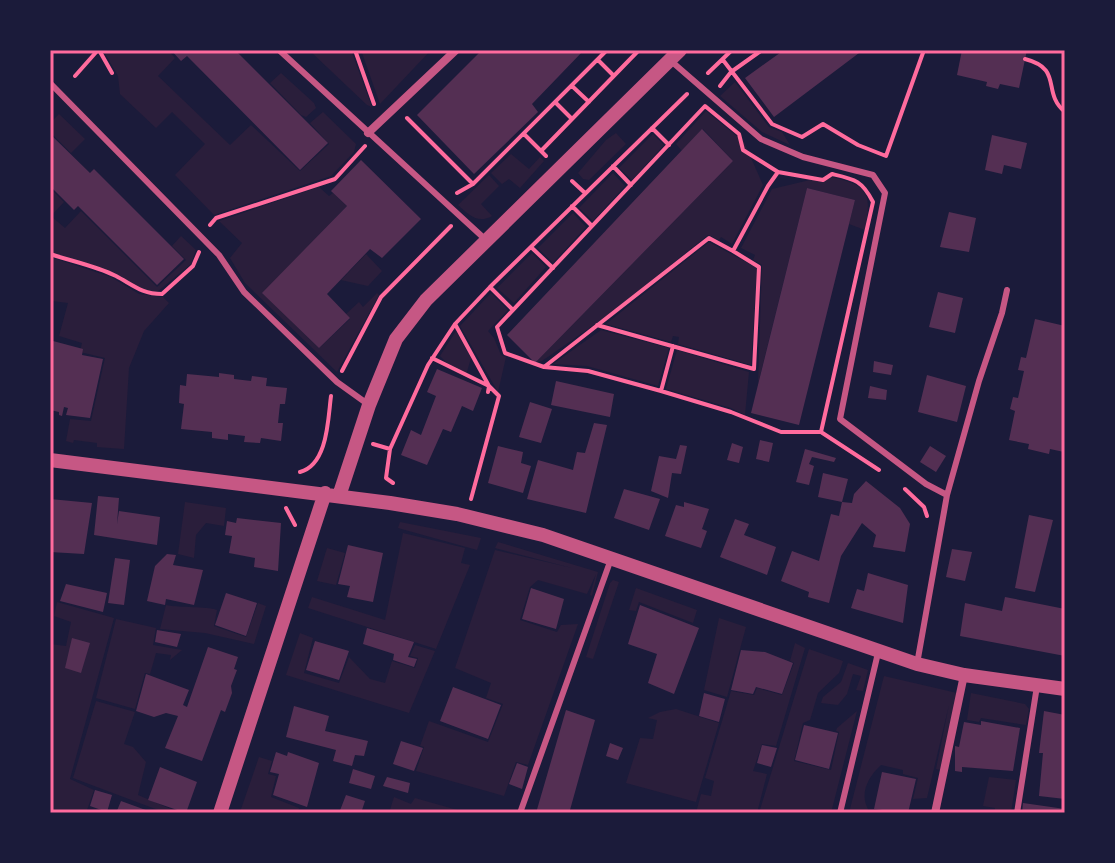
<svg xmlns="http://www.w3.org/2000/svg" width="1115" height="863" viewBox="0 0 1115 863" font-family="'Fira Sans',sans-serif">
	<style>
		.green { fill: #2a1e3b }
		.building { fill: #542f53 }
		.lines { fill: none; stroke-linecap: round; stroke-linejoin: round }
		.path { stroke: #ff6b9d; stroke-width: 4 }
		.service { stroke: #c65784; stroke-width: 6 }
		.minor { stroke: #c65784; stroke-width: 8 }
		.tertiary { stroke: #c65784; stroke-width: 14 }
		.neatline { fill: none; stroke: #ff6b9d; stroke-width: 3 }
	</style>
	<rect width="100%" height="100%" fill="#1b1b3a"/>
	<!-- green -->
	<path class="green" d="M103,50H168L175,58L158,76L230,145L251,125L300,171L329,144L310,123L323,112L356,144L354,152L331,176L214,215L175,175L205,144L172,112L156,128L120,94L118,76Z
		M309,50H351L372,107L367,105Z
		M361,50H431L380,104Z
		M281,73L314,103L316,108L306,117L301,115L270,83Z
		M735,82L769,127L782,132L790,145L762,132L720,96Z
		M706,111L744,142L763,185L732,244L721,237L719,240L708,235L611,313L542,361L535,363L733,161L703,129L682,151L676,144Z
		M59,114L85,139L71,153L50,132V123Z
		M616,133L626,144L589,180L583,179L578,173L606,140Z
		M653,134L664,145L632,180L619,168Z
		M511,154L529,169L540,157L544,161L520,188L509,179L502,184L491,173Z
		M613,173L625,186L593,221L579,208Z
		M489,175L499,186L481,204L492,216C478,224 469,215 458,205Z
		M827,176C866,185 873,189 865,230L849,224L855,200L807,188L758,384L762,265L753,260L755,255L741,248L772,189Z
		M319,187L329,196L333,193L347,206L263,293L319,348L350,319L346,314L359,302L363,307L377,293L379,295L337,372L245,283L230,258L242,243L219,221Z
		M50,188L64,202L51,216L65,228L81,211L157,287L186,260L172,246L181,236L196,250L191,264L157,292L141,290L114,273L50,252Z
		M573,213L586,227L553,263L538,248Z
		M709,242L757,268L751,365L678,344L679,337L673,336L671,342L606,324Z
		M532,253L546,267L514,303L497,288Z
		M366,254L382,271L368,286L341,280Z
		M50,257L111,277L139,294L163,297L169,303L144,331L129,368L124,449L97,447V443L74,440L73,443L66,441L70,419L91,421L105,358L80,352L82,343L59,336L68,303L52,301L50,311Z
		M491,293L508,310L488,331L494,338L501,355L506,357L498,392L460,326Z
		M601,330L669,348L658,386L587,366L553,364Z
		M456,331L471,358L466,375L454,370L440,356Z
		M677,350L749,372L745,415L731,408L666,389Z
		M185,502L226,508L224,526L206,523L196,535L194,558L178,554Z
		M400,522L481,538L477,550L398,528Z
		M403,533L465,548L461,563L470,565L436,649L308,608L312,597L385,620Z
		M498,542L598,572L592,596L590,595L596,574L587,594L538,580L530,587L520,620L557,632L561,625L578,624L528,765L516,762L504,796L416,771L424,747L420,746L429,721L488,742L503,704L486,698L491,683L455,668L495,550L572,568L495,548Z
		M327,548L345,553L336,585L317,581Z
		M613,580L619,582L593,659L586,657L610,583Z
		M636,588L697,610L693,623L639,602L636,611L629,610Z
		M57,602L114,618L70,779L94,790L86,813H57L50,810V644L66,646L71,622L54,616Z
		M258,603L266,606L254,644L205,633L160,629L166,605C181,608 206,606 217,610L214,626L246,637Z
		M719,618L746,627L727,697L704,690Z
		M116,619L156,628L153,645L182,650L170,660L171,655L156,653L150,674L145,673L135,709L96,698Z
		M300,633L313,638L304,673L339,683L349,657L370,679L385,683L392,661L415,668L418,658L410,656L415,645L435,651L409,713L286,675Z
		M795,643L805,648L776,746L762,744L753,771L767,774L757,813H696L701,794L711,796L714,781L705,778L731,691L754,695L757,688L782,695L794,663L790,661Z
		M809,649L843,661L839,673L818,693L810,720L803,723L794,761L831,770L839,732L836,731L837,728L857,711L831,813H759Z
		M848,663L868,670L863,691L856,690L861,676L853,674L847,694L838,705L821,703L823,697L841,682Z
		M884,676L957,693L940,770L936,769L949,705L927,798L913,799L918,778L903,774V770L881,765C869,776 859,793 868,809L867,813H849Z
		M971,693L1025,704L1029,709L1026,725L981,718L979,722L967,720Z
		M96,701L135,712L124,744L133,747L146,762L138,795L180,813H166L73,778Z
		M676,709L719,723L696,802L626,783L640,738L653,739L657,720L648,718L660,712Z
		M259,757L272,761L268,774L276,776L271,797L299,808L298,813L240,812Z
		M989,777L1016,780L1011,813H994L995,808L983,806Z
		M394,797L411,804L415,798L468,813H389Z"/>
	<!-- building -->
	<path class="building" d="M171,50H235L328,143L300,170L187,56L181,61Z
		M482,50H584L532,104L538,112L474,174L417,115Z
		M784,50H863L774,117L745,78Z
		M962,50H1027L1019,88L1000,84L998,89L986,86L987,82L957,75Z
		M702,129L733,161L535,363L507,335Z
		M50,134L90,173L94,169L184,259L157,285L78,206L74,210L50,186Z
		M992,135L1027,143L1021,169L1004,165L1002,174L985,170Z
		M361,160L421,219L382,258L370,249L327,294L350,318L319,348L262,293L347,206L331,191Z
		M807,188L855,200L799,425L751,413Z
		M949,212L976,218L969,252L940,247Z
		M938,292L963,298L955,333L929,327Z
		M1035,319L1065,326V416L1062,427H1065L1064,452L1050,449L1049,454L1028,449L1029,444L1009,440L1015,411L1010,409L1013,397L1018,398L1024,371L1018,370L1021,357L1026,358Z
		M53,341L83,349L82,355L103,359L90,418L66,415L68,408L64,407L62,416L59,415V412L50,410V356Z
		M874,361L893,365L891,375L873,372Z
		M437,369L482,388L473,411L462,406L451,432L443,429L427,465L401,455L411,430L421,435L436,396L427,392Z
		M219,373L234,375V379L251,381L252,376L267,378L266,386L287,388L285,404H280L278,423H283L281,441L261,438L260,443L244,442L245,436L228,434V440L212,438V432L181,429L184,404L179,403L180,385L186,386L187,374L219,377Z
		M927,375L966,386L957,422L918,412Z
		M556,381L614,394L610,417L551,405Z
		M870,386L887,390L886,400L868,398Z
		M530,402L552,409L541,443L519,437Z
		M594,423L607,425L586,513L527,499L538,460L573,470L577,452L585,453Z
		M760,440L773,443L769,462L756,459Z
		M732,443L743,447L739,463L727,460Z
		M680,445L687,446L681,474L672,473L668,498L651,491L659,456L676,459Z
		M498,446L523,452L521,463L531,466L523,493L488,483Z
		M930,446L946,456L936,472L920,462Z
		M805,449L836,458L834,462L812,457L809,464L814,466L809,485L796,482Z
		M823,473L848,479L842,502L818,497Z
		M866,481L900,508L910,524L905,552L873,547L876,535L862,523L841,556L829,603L808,597L809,592L781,581L792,551L819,561L831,514L839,516L842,502L852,503L854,494Z
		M624,489L660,499L649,530L614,518Z
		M98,496L119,498L117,524L119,511L160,517L157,545L94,535Z
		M50,499L92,503L84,554L50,552Z
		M684,502L709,509L702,529L707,531L701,548L665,536L676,505L684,507Z
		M1029,515L1053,520L1035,592L1015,588Z
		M237,518L281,523L278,571L254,567L255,558L229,553L232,536L225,535L227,521L236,523Z
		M735,519L749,524L744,535L776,547L767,575L720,557Z
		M348,545L383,553L373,602L347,597L350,586L338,584Z
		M952,549L972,552L965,581L946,577Z
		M167,554L176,555L173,565L203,570L194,605L166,599L165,605L147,601L155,566Z
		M115,558L130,560L124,605L108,603Z
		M868,573L908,585L903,623L851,608L857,589L864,591Z
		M66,584L107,593L103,612L60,601Z
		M531,588L564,599L556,629L522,619Z
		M226,593L257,603L246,636L215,625Z
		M1005,597L1065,609V656L960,636L965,603L1002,611Z
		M640,605L699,628L674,694L648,683L657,654L628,644Z
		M367,628L414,642L408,657L417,659L414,667L393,660L394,654L363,644Z
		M157,630L181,634L177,647L155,642Z
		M72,638L90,643L81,673L65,668Z
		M315,641L349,651L339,680L306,670Z
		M208,647L238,657L234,669L237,670L231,686L232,693L225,712L221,710L202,761L165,748L178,716L166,713L154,717L136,711L146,674L189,690L183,705L187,707Z
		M741,650L765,652L793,663L782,694L756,687L753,694L731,690Z
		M453,687L501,705L488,739L440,721Z
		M704,693L725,699L719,722L699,716Z
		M294,706L329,716L325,731L368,741L364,756L355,755L352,766L333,761L336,750L286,737Z
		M566,710L595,720L570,810L579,813H536Z
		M1044,711L1065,715V799L1039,796L1043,753H1039Z
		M981,721L1020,728L1013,771L962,767V772L955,771V746L959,747L964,722L981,725Z
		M804,725L838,733L829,769L795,760Z
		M401,741L423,748L414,771L393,764Z
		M610,743L623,748L618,760L606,756Z
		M762,745L777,748L771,767L757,763Z
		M276,752L287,756L288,752L319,763L307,807L273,795L279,774L270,772Z
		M517,763L528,767L522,789L509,784Z
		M160,767L197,782L186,813L148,800Z
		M353,769L375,776L371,789L349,783Z
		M882,772L916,779L908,813L874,809Z
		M387,777L410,783L408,793L383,786Z
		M95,790L112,795L107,812L90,806Z
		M346,795L365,801L361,813H339Z
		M121,801L154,813H116Z
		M1023,803L1065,809V813H1022Z"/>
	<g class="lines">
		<!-- path -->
		<path class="path" d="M99,50L112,73
			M355,50L374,104
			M1025,59C1064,69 1041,92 1065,112
			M598,60L613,75
			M723,60L772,124L802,137L823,124L858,145L886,156L924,50
			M708,73L732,50
			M75,76L98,50
			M572,86L589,102
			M720,86L731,72L762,50
			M556,103L572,119
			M705,106L739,134L743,150L778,172L823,180L832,174C854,179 862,180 873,202L821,432H781L731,412L661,391L588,371L544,367L505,353L497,327Z
			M407,118L473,184
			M652,128L669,145
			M524,134L541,151
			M546,156L541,151L639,50
			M613,166L631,185
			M572,181L585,193
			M457,193L473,184L607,50
			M572,206L592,226
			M210,225L216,218L335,179L365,146
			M531,247L553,268
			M50,254C71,261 96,266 116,276C133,285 142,294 162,294L193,266L199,252
			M490,287L513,310
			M455,324L489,386L499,396L471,499
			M597,325L754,369L759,267L733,251
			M432,358L489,386L488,392
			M544,367L709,238L733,251L768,186L778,172
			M342,371L381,297L451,226
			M661,391L673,346
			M821,432L879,470
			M373,444L390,449
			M300,472C328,465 328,418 331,396
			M393,483L386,478L390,449L428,365L455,324L490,287L687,94
			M905,489L924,507L927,516
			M286,508L295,525"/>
		<!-- service -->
		<path class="service" d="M279,50L486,240
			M671,61L761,139L803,157L873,175L885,193L840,419L926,484L947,495L917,664
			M50,83L219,255L244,292L337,382L369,405
			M947,495L979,381L1002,313L1007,290
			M520,813L611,559
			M840,813L878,653
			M1017,813L1037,686"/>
		<!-- minor -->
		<path class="minor" d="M368,133L456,50
			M935,813L964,675"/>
		<!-- tertiary -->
		<path class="tertiary" d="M50,460L390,503L457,514L543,535L917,664L964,675L1065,689
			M339,496L369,405L396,339L426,300L680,50
			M220,813L325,493"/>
	</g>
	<!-- border -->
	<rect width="1115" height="863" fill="none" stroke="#1b1b3a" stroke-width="104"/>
	<rect x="52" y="52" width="1011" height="759" class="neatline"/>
</svg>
